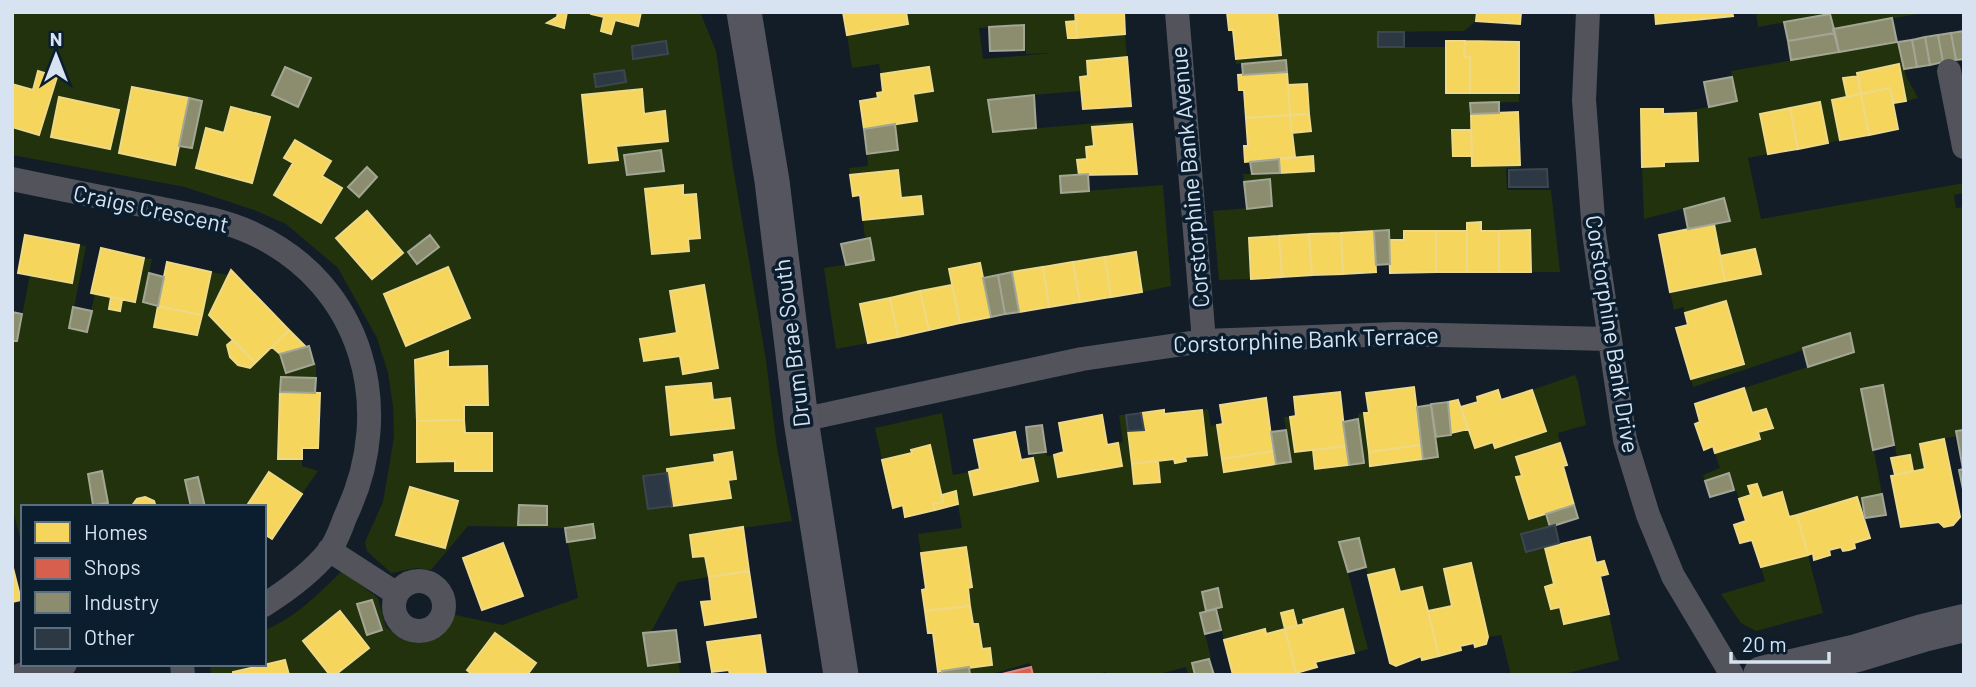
<svg xmlns="http://www.w3.org/2000/svg" width="1976" height="687" viewBox="0 0 1976 687" font-family="Barlow,sans-serif">
	<style>
		.green { fill: #22320c; fill-rule: evenodd }
		.homes { fill: #f6d55c; stroke: #edd988; stroke-width: 2 }
		.shops { fill: #d6604d; stroke: #d6877e; stroke-width: 2 }
		.industry { fill: #8c8c6e; stroke: #a2a695; stroke-width: 2 }
		.building { fill: #2c3843; stroke: #3c464f; stroke-width: 2 }
		.lines { fill: none; stroke-linecap: round; stroke-linejoin: round }
		.street { stroke: #53535b; stroke-width: 24 }
		.secondary { stroke: #55555f; stroke-width: 35 }
		.primary { stroke: #53545e; stroke-width: 38 }
		.labels { text-anchor: middle; stroke-width: 7; stroke-linejoin: round; paint-order: stroke }
		.street-label { font-size: 23px; fill: #d7e3f0; stroke: #0a1e30 }
	</style>
	<rect width="100%" height="100%" fill="#121d28"/>
	<!-- green -->
	<path class="green" d="M12,12H700L716,51L733,167L766,360L777,448L792,521L691,535L693,557L705,556L709,577L678,582L651,632L676,630L680,675H211L210,664H264V630C295,619 319,593 342,571L378,598L386,627C391,630 395,634 401,636C424,647 443,637 451,614L502,625L578,598L565,528L468,526L431,570L416,568L391,573L367,551L365,542L383,502L394,437L393,406L388,373L377,338L338,268L286,224L254,210L185,187L12,155Z
		M906,12H1075L1076,21L1066,22L1068,38L1125,34L1127,57L1087,61L1088,76L1080,77L1081,91L1034,95L993,132L1133,120L1132,124L1092,127L1094,146L1086,147L1087,159L1077,160L1079,175L1060,177L1061,193L1163,185L1171,286L1142,292L1135,252L983,278L980,263L949,269L952,285L861,304L868,343L836,349L824,268L874,260L870,239H865L863,220L923,214L921,196L901,198L850,175L849,168L868,166L867,154L895,124L917,121L913,94L933,91L929,67L881,74L879,64L852,68L847,35L907,24ZM1023,25L1026,54L1052,53L983,59L979,28Z
		M1277,12H1477L1476,21L1464,31L1378,32V47H1446V93H1519V102L1470,103L1471,130L1452,131L1453,156H1472V165H1520V168H1506L1507,190H1551L1560,272H1531L1530,230L1481,231L1480,222L1467,223V231H1404V240H1389L1388,230L1249,238L1251,279L1219,280L1213,211L1272,206L1270,179L1244,182L1243,174L1314,172L1313,156L1295,157L1292,133L1310,131L1307,84L1288,85L1285,60L1236,64V59L1281,55Z
		M1756,12H1929L1833,29L1830,14L1758,27Z
		M1898,42L1906,76L1918,98L1906,101L1899,65L1858,72V76L1843,79L1847,97L1832,100L1840,140L1828,143L1819,102L1760,114L1768,154L1748,158L1761,219L1964,183V193L1954,195L1956,208L1964,207V430L1957,431V436L1920,444L1925,469L1913,471L1910,455L1897,457L1883,386L1862,389L1882,494L1862,498L1865,518L1864,519L1857,497L1789,517L1781,493L1762,498L1757,484L1749,487L1751,495L1739,499L1736,490L1705,481L1703,475L1720,468L1715,453L1760,439L1758,432L1773,428L1766,409L1752,413L1744,388L1854,352L1851,334L1693,387L1691,379L1743,364L1726,302L1685,313L1683,307L1674,310L1670,292L1760,274L1756,249L1720,256L1714,224L1724,198L1644,219L1642,167L1664,166V162L1698,161L1696,113H1678L1737,101L1731,71Z
		M79,245L86,246L70,329L87,331L95,293L111,297L109,309L120,311L122,300L135,302L144,258L152,259L143,302L158,306L154,327L197,335L211,272L228,275L209,315L233,340L227,345L250,368L272,347L280,354L286,373L316,363V378L281,377L278,458L302,459V466L318,471L302,494L269,473L246,507H205L197,477L185,480L191,507H156L154,501C143,497 138,498 131,507H108L102,472L88,474L94,507H23V548L12,508V341H17L30,275L72,283Z
		M1575,375L1578,382L1586,425L1558,433L1560,443L1516,457L1522,476L1516,478L1529,519L1546,514L1550,527L1521,535L1526,552L1561,544L1545,548L1554,584L1545,587L1551,609L1560,607L1565,624L1609,614L1619,660L1560,675H1511L1501,635L1488,637L1471,563L1444,569L1452,606L1428,611L1422,587L1400,592L1394,569L1368,575L1358,538L1340,542L1368,649L1354,653L1342,609L1304,619V624L1297,626L1292,610L1281,613L1285,629L1266,634L1265,629L1224,640L1216,609L1222,607L1217,588L1202,592L1206,611L1200,613L1211,658L1192,663L1195,675H1188L1186,667L1156,675H1108L1106,672L1093,675H1034L1030,663L988,675H970L969,667L992,664L990,648L982,649L978,624H973L968,588L972,587L967,547L921,553L918,534L962,528L956,492L942,495L930,445L911,450L912,453L882,460L875,428L942,413L953,475L969,472L974,494L1038,481L1032,453L1046,452L1047,456L1054,455L1058,477L1122,465L1118,443L1123,442L1119,415H1126L1135,484L1160,482L1158,461L1174,459L1175,463L1186,461L1185,457L1207,454L1202,410L1208,409L1211,426L1217,425L1225,472L1291,462L1284,417H1290L1295,451L1313,450L1316,468L1364,463L1358,414L1364,413L1371,466L1438,457L1436,437L1451,435L1468,429L1475,447L1532,390Z
		M1808,555L1823,613L1756,631L1741,623L1721,594L1765,581L1761,567Z"/>
	<!-- homes -->
	<path class="homes" d="M558,12H567L564,28L547,23L557,17Z
		M591,12H641L638,26L615,20L611,34L601,31L604,17L591,14Z
		M843,12H906L908,24L847,35Z
		M1075,12H1124L1125,34L1077,38Z
		M1227,12H1277L1281,55L1236,59L1233,30H1229Z
		M1477,12H1521L1520,24L1476,21Z
		M1655,12H1732L1733,16L1656,24Z
		M1076,21L1077,38H1068L1066,22Z
		M1446,41H1465L1464,57H1470V93H1446Z
		M1465,41L1519,42V93H1470V57H1464Z
		M1127,57L1131,106L1083,109L1080,77L1088,76L1087,61Z
		M1899,64L1906,101L1893,103L1890,88L1861,94L1857,73Z
		M929,67L933,91L913,94L917,121L864,129L860,101L878,98L877,93L883,92L881,74Z
		M38,71L57,77L39,135L12,127V84L33,90Z
		M1287,72L1290,115L1246,118L1244,90H1239L1238,75Z
		M1858,76L1861,94L1847,97L1843,78Z
		M1307,84L1309,114L1290,115L1288,85Z
		M132,87L189,98L175,165L119,153Z
		M1890,88L1898,129L1869,135L1861,94Z
		M642,89L644,114L665,111L668,141L616,146L618,160L589,163L582,95Z
		M1861,94L1869,135L1840,140L1832,100Z
		M59,97L119,110L110,149L51,137Z
		M1820,102L1828,143L1798,149L1790,108Z
		M231,107L270,117L252,183L196,168L206,128L224,133Z
		M1790,108L1798,149L1768,154L1760,114Z
		M1641,109H1663V114L1696,113L1698,161L1664,162V166L1642,167Z
		M1518,112L1520,165L1472,166L1471,114Z
		M1309,114L1311,131L1292,133L1290,115Z
		M1290,115L1295,157L1245,162L1244,146H1248L1246,118Z
		M1132,124L1137,174L1079,175L1077,160L1087,159L1086,147L1094,146L1092,127Z
		M1452,130H1471L1472,156H1453Z
		M295,140L331,161L322,176L342,188L321,223L274,195L293,163L284,158Z
		M1313,156L1314,171L1280,173L1279,159Z
		M898,170L901,198L921,196L923,214L863,220L860,195L853,196L850,175Z
		M683,185V195L696,194L700,238L688,239L689,251L652,254L645,189Z
		M367,211L403,253L372,279L336,238Z
		M1481,222V231H1499V272H1467V223Z
		M1714,224L1725,281L1670,292L1659,235Z
		M1530,230L1531,272H1499V231Z
		M1374,231L1376,272L1343,274L1341,233Z
		M1404,231H1436V272L1390,273L1389,240H1404Z
		M1436,231H1467V272H1436Z
		M1341,233L1343,274L1312,275L1309,234Z
		M1309,234L1312,275L1282,277L1279,236Z
		M25,235L79,245L72,283L18,273Z
		M1279,236L1282,277L1251,279L1249,238Z
		M101,248L144,258L135,302L91,293Z
		M1755,249L1761,274L1725,281L1720,256Z
		M1136,252L1142,292L1111,297L1105,257Z
		M1105,257L1111,297L1080,302L1073,262Z
		M167,262L211,272L202,315L158,306Z
		M1073,262L1080,302L1049,307L1043,267Z
		M980,263L991,317L960,323L949,269Z
		M448,267L470,318L406,346L384,294Z
		M1043,267L1049,307L1019,312L1012,272Z
		M231,270L289,330L255,363L209,315Z
		M704,285L718,368L683,374L680,356L644,361L640,339L677,333L670,291Z
		M952,285L960,323L929,330L920,291Z
		M920,291L929,330L898,337L890,298Z
		M111,297L122,300L120,311L109,309Z
		M890,298L898,337L868,343L860,304Z
		M1726,301L1744,364L1691,379L1676,328L1688,325L1685,313Z
		M158,306L202,315L197,335L154,327Z
		M289,330L306,347L280,354L272,347Z
		M233,340L255,363L250,368L238,365L230,357L227,345Z
		M448,351V367L487,366L488,405H464V420L417,421L415,360Z
		M711,383L713,400L730,398L734,428L671,435L666,387Z
		M1414,387L1421,445L1369,452L1364,413H1369L1366,393Z
		M1744,388L1752,413L1766,409L1773,428L1758,432L1760,439L1715,453L1713,446L1704,450L1695,424L1700,422L1695,404Z
		M1498,390L1501,400L1532,390L1546,431L1495,448L1493,442L1475,448L1461,407L1478,402L1477,397Z
		M280,392L320,393L318,448H302V459H278Z
		M1340,392L1346,446L1295,452L1290,417L1296,416L1294,397Z
		M1266,398L1273,451L1222,459L1217,425L1223,424L1220,405Z
		M1458,400L1468,429L1451,433L1448,402Z
		M1164,410V414L1202,410L1207,455L1185,457L1186,461L1175,463L1174,459L1132,464L1128,431L1144,430L1141,413Z
		M1102,415L1107,445L1118,443L1122,466L1058,477L1054,455L1064,452L1059,423Z
		M464,420L465,433H492V471H455V461L417,462V421Z
		M1015,432L1021,460L1033,458L1038,481L974,495L969,472L980,469L974,440Z
		M1944,439L1960,517L1953,525L1944,527L1939,522L1901,527L1891,476L1925,469L1920,444Z
		M1560,443L1567,465L1563,466L1574,505L1529,519L1516,477L1522,476L1516,457Z
		M930,445L943,502L933,504L935,510L905,517L903,505L893,508L882,460L912,453L911,450Z
		M1421,445L1423,459L1370,466L1369,452Z
		M1346,446L1349,465L1315,469L1313,450Z
		M1273,451L1276,464L1224,472L1222,459Z
		M732,452L736,479L728,480L731,498L672,506L667,469L715,462L714,455Z
		M1910,455L1913,471L1895,475L1891,458Z
		M1158,461L1160,482L1134,484L1132,464Z
		M269,472L302,494L272,539L264,534V507H246Z
		M1757,484L1762,498L1782,492L1789,517L1797,515L1808,555L1761,567L1752,540L1740,543L1734,525L1746,521L1739,499L1751,495L1748,486Z
		M410,487L458,501L445,548L396,535Z
		M956,491L958,504L935,510L933,504L943,502L942,495Z
		M145,497L154,501L156,507H131L137,499Z
		M1857,497L1870,538L1854,543L1855,548L1849,550L1843,551L1841,547L1829,550L1830,555L1814,560L1813,553L1808,555L1797,515Z
		M743,527L749,571L709,577L705,556L693,557L690,535Z
		M1590,537L1596,563L1604,561L1608,574L1600,576L1609,614L1564,624L1560,607L1551,609L1545,587L1554,584L1545,548Z
		M503,543L523,596L482,610L463,558Z
		M966,547L972,587L968,588L970,606L925,611L922,590L926,589L921,553Z
		M1471,563L1488,637L1486,644L1475,647L1474,643L1460,646L1461,650L1439,656L1428,611L1452,606L1444,569Z
		M12,564L21,600L12,602Z
		M1394,569L1400,592L1422,587L1439,656L1422,660L1421,656L1396,666L1390,663L1368,575Z
		M749,571L756,617L705,625L701,602L712,601L709,577Z
		M970,606L973,624H978L982,649L990,648L992,665L938,672L933,633H928L925,611Z
		M1343,609L1354,653L1315,662L1317,667L1296,673L1285,629L1304,624L1303,620Z
		M1293,610L1297,626L1285,629L1281,613Z
		M340,611L369,648L335,675H330L303,641Z
		M1265,629L1266,634L1285,629L1296,673L1288,675H1233L1224,640Z
		M495,633L536,663L527,675H473L467,670Z
		M760,635L766,675H730L729,670L712,672L707,642Z
		M285,660L289,675H233V672Z"/>
	<!-- shops -->
	<path class="shops" d="M1031,667L1033,675H998Z"/>
	<!-- industry -->
	<path class="industry" d="M1830,14L1835,33L1788,41L1784,22Z
		M1892,18L1897,42L1839,52L1833,29Z
		M1024,25V50L990,51L989,27Z
		M1964,31V59L1956,60L1951,33Z
		M1835,33L1839,52L1791,60L1788,41Z
		M1951,33L1956,60L1943,62L1938,35Z
		M1938,35L1943,62L1930,65L1925,37Z
		M1925,37L1930,65L1917,67L1912,40Z
		M1912,40L1917,67L1904,69L1898,42Z
		M1286,60L1287,72L1243,75L1242,64Z
		M285,67L311,78L298,107L272,95Z
		M1732,77L1737,101L1709,107L1704,82Z
		M1034,95L1036,128L993,132L988,100Z
		M189,98L202,101L192,148L179,146Z
		M1499,102V113L1471,114L1470,103Z
		M895,124L898,150L867,154L864,129Z
		M661,150L664,171L627,175L624,155Z
		M1279,159L1280,173L1252,174L1250,162Z
		M367,167L377,177L359,197L348,187Z
		M1088,174L1089,191L1061,193L1060,176Z
		M1270,179L1272,206L1247,209L1244,182Z
		M1724,198L1730,221L1688,229L1684,209Z
		M1389,230L1390,264L1376,265L1374,231Z
		M430,235L439,247L417,264L408,252Z
		M870,238L874,260L846,265L841,244Z
		M1012,272L1019,312L1005,314L998,275Z
		M149,273L164,277L158,306L143,302Z
		M998,275L1005,314L991,317L983,278Z
		M73,307L92,311L87,332L69,328Z
		M12,312L22,314L17,341H12Z
		M1850,333L1854,352L1808,367L1803,348Z
		M309,346L314,364L286,373L280,354Z
		M281,377L316,378L315,393L280,392Z
		M1883,385L1894,445L1873,450L1861,389Z
		M1448,402L1451,435L1436,437L1431,404Z
		M1431,405L1438,457L1423,459L1417,407Z
		M1358,419L1364,463L1349,465L1343,422Z
		M1042,425L1046,452L1029,454L1026,427Z
		M1286,430L1291,462L1276,464L1271,432Z
		M1964,430V494L1959,470L1963,469L1956,431Z
		M102,471L108,503L93,505L88,474Z
		M1729,473L1734,490L1710,497L1705,481Z
		M198,477L205,507H191L185,480Z
		M1882,494L1886,515L1865,518L1862,498Z
		M519,505L547,506V525H518Z
		M1574,505L1578,518L1550,527L1546,514Z
		M593,524L595,538L567,542L565,528Z
		M1359,538L1366,567L1348,572L1339,542Z
		M1218,588L1222,607L1206,611L1202,592Z
		M372,600L382,630L367,635L357,604Z
		M1216,609L1221,630L1205,634L1200,613Z
		M676,630L680,662L648,666L643,633Z
		M1209,659L1214,675H1195L1192,663Z
		M969,667L970,675H942V671Z"/>
	<!-- building -->
	<path class="building" d="M1378,32H1404V47H1378Z
		M666,41L668,54L633,59L632,46Z
		M624,70L626,82L596,87L594,74Z
		M1547,169L1548,187H1509V170Z
		M1141,413L1144,430L1128,431L1126,415Z
		M667,473L672,506L648,509L643,476Z
		M1555,525L1559,543L1526,552L1521,534Z"/>
	<g class="lines">
		<!-- street -->
		<path class="street" d="M1177,12L1204,341
			M1588,12L1584,100L1594,233L1625,440L1648,515L1673,576L1732,675
			M1949,71L1964,147
			M12,179C59,189 106,198 152,207C187,214 222,219 254,234C363,285 396,408 347,513C341,526 338,540 329,551C311,573 288,590 264,605
			M801,420L1082,359L1204,341L1397,334L1609,339
			M329,550L397,594
			M394 606a25 25 0 1 1 50 0a25 25 0 1 1-50 0Z
			M182,664L183,675
			M21,675L65,664"/>
		<!-- secondary -->
		<path class="secondary" d="M744,12L772,181L801,420L841,675"/>
		<!-- primary -->
		<path class="primary" d="M1762,675L1857,653L1923,633L1964,623"/>
	</g>
	<g class="labels">
		<!-- street labels -->
		<g class="street-label">
			<text transform="translate(1190 177) rotate(-95)" y="8">Corstorphine Bank Avenue</text>
			<text transform="translate(151 209) rotate(12)" y="8">Craigs Crescent</text>
			<text transform="translate(1612 334) rotate(81)" y="8">Corstorphine Bank Drive</text>
			<text transform="translate(1306 340) rotate(-2)" y="8">Corstorphine Bank Terrace</text>
			<text transform="translate(792 343) rotate(-97)" y="8">Drum Brae South</text>
		</g>
	</g>
	<!-- border -->
	<rect width="1976" height="687" fill="none" stroke="#d7e3f0" stroke-width="28"/>
	<!-- legend -->
	<rect x="21" y="505" width="245" height="161" fill="#0a1e30" stroke="#5c6d7d" stroke-width="2"/>
	<rect x="35" y="522" width="35" height="21" fill="#f6d55c" stroke="#5c6d7d" stroke-width="2"/>
	<text x="84" y="540" font-size="21" fill="#d7e3f0">Homes</text>
	<rect x="35" y="558" width="35" height="21" fill="#d6604d" stroke="#5c6d7d" stroke-width="2"/>
	<text x="84" y="575" font-size="21" fill="#d7e3f0">Shops</text>
	<rect x="35" y="592" width="35" height="21" fill="#8c8c6e" stroke="#5c6d7d" stroke-width="2"/>
	<text x="84" y="610" font-size="21" fill="#d7e3f0">Industry</text>
	<rect x="35" y="628" width="35" height="21" fill="#2c3843" stroke="#5c6d7d" stroke-width="2"/>
	<text x="84" y="645" font-size="21" fill="#d7e3f0">Other</text>
	<!-- north arrow -->
	<g transform="translate(56 56)" stroke="#0a1e30" stroke-width="5" paint-order="stroke">
	<path d="M0-5L12 26L0 18L-12 26Z" fill="#d7e3f0"/>
	<text y="-10" font-size="19" font-weight="bold" text-anchor="middle" fill="#d7e3f0">N</text>
	</g>
	<!-- scale -->
	<path d="M1731 652v10h98v-10" fill="none" stroke="#d7e3f0" stroke-width="3.5"/>
	<text x="1742" y="652" font-size="21" fill="#d7e3f0" stroke="#0a1e30" stroke-width="5" paint-order="stroke">20 m</text>
</svg>
